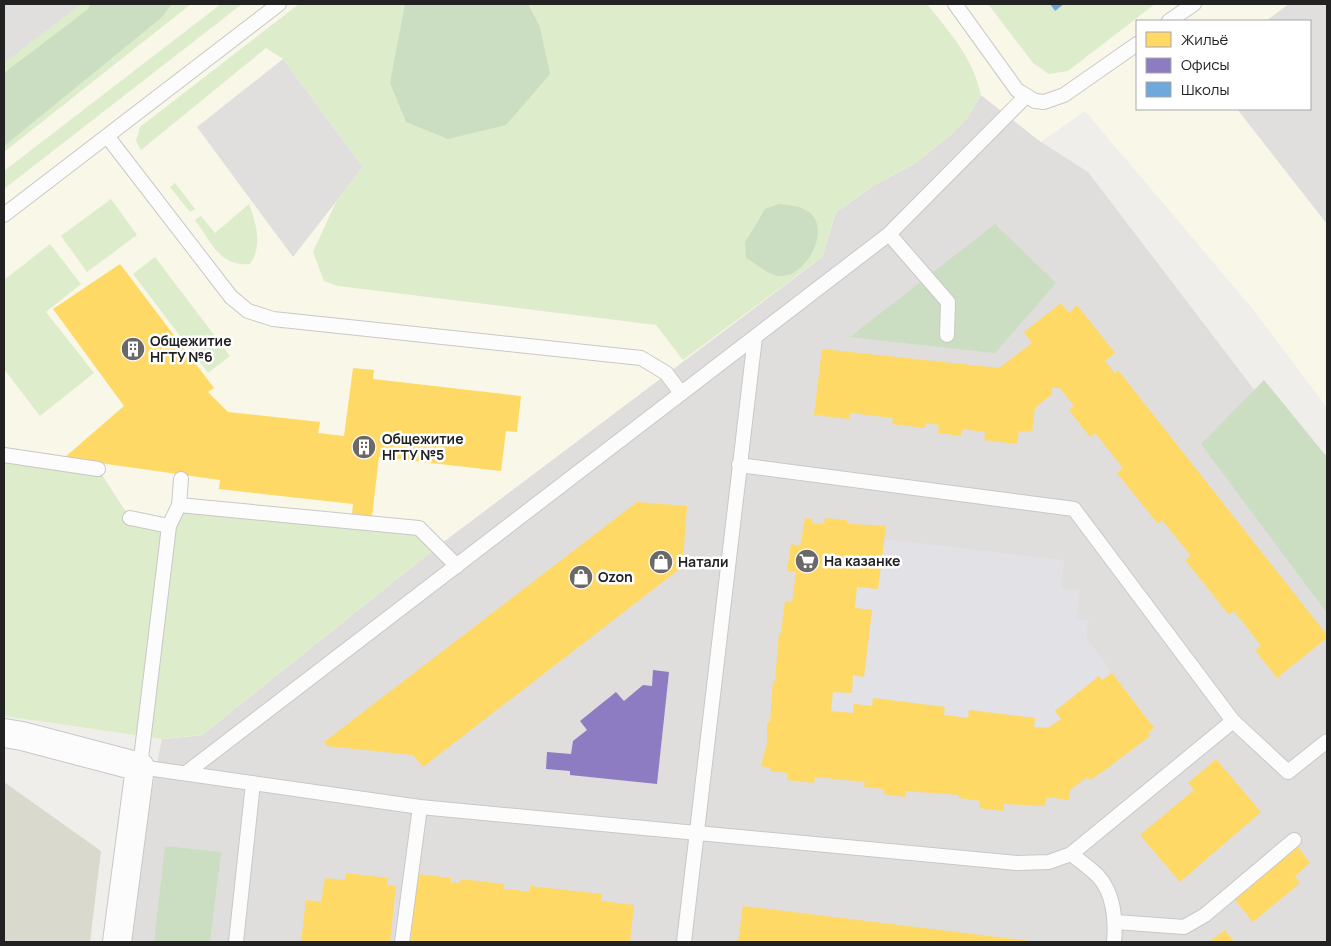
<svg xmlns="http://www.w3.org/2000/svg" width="1331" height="946" viewBox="0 0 1331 946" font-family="Manrope,sans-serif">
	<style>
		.residential { fill: #dfdedc }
		.education { fill: #f8f7e8; fill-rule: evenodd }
		.construction { fill: #d9d9cd }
		.grass { fill: #ddeccb }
		.forest { fill: #cbdec1 }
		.parking { fill: #e0dfde }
		.plaza { fill: #e2e1e5 }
		.homes { fill: #ffd966 }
		.offices { fill: #8e7cc3 }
		.schools { fill: #6fa8dc }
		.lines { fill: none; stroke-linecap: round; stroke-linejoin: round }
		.service-casing { stroke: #c9c8c7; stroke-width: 16 }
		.tertiary-casing { stroke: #c9c8c7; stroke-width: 30 }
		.service { stroke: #fdfcfc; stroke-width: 14 }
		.tertiary { stroke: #fdfcfc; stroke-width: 28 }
		.labels { text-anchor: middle; stroke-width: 5; stroke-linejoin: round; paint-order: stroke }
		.poi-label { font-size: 14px; font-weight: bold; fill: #222; stroke: #fff; text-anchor: start }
	</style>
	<rect width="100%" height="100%" fill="#f0eeeb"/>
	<!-- residential -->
	<path class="residential" d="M981,95L1041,142L1088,172L1327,485V942H131L149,803L162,739L202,735L438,546L822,257L836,212L876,184L914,164L947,138L967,118Z"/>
	<!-- education -->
	<path class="education" d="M4,4H1327V408L1252,308L1085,111L1041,142L981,95L967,118L947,138L914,164L876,184L836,212L822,257L438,546L202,735L162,739L4,716ZM1137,21H1310V109H1137Z"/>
	<!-- construction -->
	<path class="construction" d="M4,782L101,851L90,942H4Z"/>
	<!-- grass -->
	<path class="grass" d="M4,4H191L4,152Z
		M221,4H242L4,189V171Z
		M299,4H927C950,33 973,58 981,95L967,118L947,138L914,164L876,184L836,212L822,257L683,360L656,325L338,286L324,281L313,252L336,202L363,167L283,59L266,48L141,150L136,141L140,127Z
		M988,4H1050L1055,11L1064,4H1155L1068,71L1049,74L1033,63Z
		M175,183L195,209L190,212L170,187Z
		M111,199L137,235L87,272L61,236Z
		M249,204C256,223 263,246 250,264C220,267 211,242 195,220L201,216L215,233Z
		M50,244L81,284L46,312L94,373L40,416L4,369V280Z
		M155,257L230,356L208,373L133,274Z
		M4,455L98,469L130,518L169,525L179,505L419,528L438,546L202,735L162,739L4,716Z"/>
	<!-- forest -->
	<path class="forest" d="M91,4H172L161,18L4,146V73L87,10Z
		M405,4H528L540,27L550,74L506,125L448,139L406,122L390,83Z
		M779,204C789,205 801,206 809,212C832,229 806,278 780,276C769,276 756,263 746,258L745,242L754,228L765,209Z
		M995,224L1056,283L995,353L850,337Z
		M1264,380L1327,457V613L1201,444Z
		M165,846L221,852L210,942H154Z"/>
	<!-- parking -->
	<path class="parking" d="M4,4H81L4,63Z
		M1289,4H1327V224L1237,109H1310V21H1266Z
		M283,59L363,167L293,257L197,127Z"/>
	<!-- plaza -->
	<path class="plaza" d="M884,539L1064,560L1061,588L1080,590L1077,619L1089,620L1086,637L1112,673L1102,680L1099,677L1055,711L1061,719L1048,728L1034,727L1035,718L969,710L968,718L944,715L945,707L873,698L872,706L854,704L853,713L831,711L833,692L851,693L853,675L864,676L872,610L855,608L857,587L878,589Z"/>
	<!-- homes -->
	<path class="homes" d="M120,264L214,388L208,392L228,412L320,422L318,433L344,436L353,368L374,370L373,379L521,396L517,432L506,431L501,471L379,457L372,516L352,514L353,504L219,489L220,480L64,458L124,406L53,309Z
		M1061,303L1069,313L1077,305L1115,353L1105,361L1115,374L1118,370L1327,635V638L1277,678L1255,650L1261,646L1234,611L1229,615L1185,560L1191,556L1162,520L1158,524L1117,473L1123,468L1095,433L1090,437L1069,410L1074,406L1060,388H1052L1051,395L1035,408L1032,432L1019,431L1017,444L984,440L985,432L962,429L961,436L938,433L939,425L925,423V428L892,424L893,418L850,413L849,419L814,415L822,349L999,368L1032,343L1024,332Z
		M637,502L687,506L683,560L686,564L423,767L413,755L327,746L324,742Z
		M805,518L813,519L812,523L824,524L825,518L847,520V523L853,524L886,526L878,589L857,587L855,608L872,610L864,677L853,675L852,693L833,692L831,711L853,713L854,704L872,706L873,698L945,707L944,715L968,718L969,710L1035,718L1034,727L1048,728L1061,719L1055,711L1099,676L1102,680L1112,673L1154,728L1148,733L1150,736L1105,770L1090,780L1087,777L1070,790L1069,800L1047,797L1045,806L1004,804L1003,811L979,808L980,801L959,798V795L906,791L905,797L883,794L884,789L864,787L865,782L815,777L814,783L787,780L788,773L770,771L771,768L761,766L767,743V722H770L773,681H775L779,633H781L785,601L792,602L796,572L787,571L791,544L800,546Z
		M1216,759L1261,812L1180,882L1140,835L1194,790L1188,783Z
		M1298,847L1310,863L1295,876L1300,883L1253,922L1234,899Z
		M346,873L388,878L387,885L396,886L390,942H301L306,900L321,902L325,878L345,880Z
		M418,874L451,878L450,882L460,883L461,879L504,884L503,889L516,890L530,892V886L602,894L601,901L634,905L630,942H410Z
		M743,906L1030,941V942H738Z
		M1225,930L1234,942H1209Z"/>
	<!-- offices -->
	<path class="offices" d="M653,670L669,672L657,784L570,775V771L546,769L547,752L571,754L573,741L587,730L580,721L616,692L624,701L643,685L652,686Z"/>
	<!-- schools -->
	<path class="schools" d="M1050,4H1064L1055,11Z"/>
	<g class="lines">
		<!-- service casing -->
		<g class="service-casing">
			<path id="service" d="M955,4L1017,90L1035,101L1044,102L1064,95L1137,44
				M1169,21L1194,4
				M107,136L231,297L248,311L273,319L641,358L666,373L681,393
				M4,215L279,4
				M889,234L948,302L947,335
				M4,455L98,469
				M739,465L1074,509L1233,721L1288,772L1327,741
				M179,505L181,479
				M130,518L169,526
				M457,566L419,528L179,505L169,526L140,767L420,807L1017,863L1049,862L1071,854L1233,721
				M186,773L889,234L1025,97
				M1071,854C1080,861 1090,868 1098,876C1114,893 1116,921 1114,942
				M1116,922L1184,927L1205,915L1294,840
				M236,942L253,783
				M402,942L420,807
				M684,942L755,337"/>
		</g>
		<!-- tertiary casing -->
		<g class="tertiary-casing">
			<path id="tertiary" d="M4,733L22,736L140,767L117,942"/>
		</g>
		<!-- service -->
		<use href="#service" class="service"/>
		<!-- tertiary -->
		<use href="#tertiary" class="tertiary"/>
	</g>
	<!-- icons -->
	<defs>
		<g id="building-disc" transform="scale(1.25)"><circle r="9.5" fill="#6a6968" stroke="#fff"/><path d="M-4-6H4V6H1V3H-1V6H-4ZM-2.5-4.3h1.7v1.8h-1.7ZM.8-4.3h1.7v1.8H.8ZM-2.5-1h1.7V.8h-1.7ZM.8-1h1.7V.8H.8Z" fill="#fff"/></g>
		<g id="supermarket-disc" transform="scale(1.25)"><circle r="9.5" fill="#6a6968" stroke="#fff"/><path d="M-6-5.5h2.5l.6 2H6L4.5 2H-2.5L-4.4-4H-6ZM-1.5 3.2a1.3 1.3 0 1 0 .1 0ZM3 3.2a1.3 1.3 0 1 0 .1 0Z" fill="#fff"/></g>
		<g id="shop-disc" transform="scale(1.25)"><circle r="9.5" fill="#6a6968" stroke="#fff"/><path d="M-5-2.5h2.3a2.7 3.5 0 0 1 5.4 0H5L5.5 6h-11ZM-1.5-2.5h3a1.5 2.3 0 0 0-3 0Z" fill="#fff"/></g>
	</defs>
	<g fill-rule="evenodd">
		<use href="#building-disc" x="133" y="349"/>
		<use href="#building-disc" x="364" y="447"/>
		<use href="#supermarket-disc" x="807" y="561"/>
		<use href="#shop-disc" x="661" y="562"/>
		<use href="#shop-disc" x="581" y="577"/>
	</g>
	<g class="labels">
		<!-- poi labels -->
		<g class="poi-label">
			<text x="150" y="346">Общежитие<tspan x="150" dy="16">НГТУ №6</tspan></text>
			<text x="382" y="444">Общежитие<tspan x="382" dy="16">НГТУ №5</tspan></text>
			<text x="824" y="566">На казанке</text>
			<text x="678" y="567">Натали</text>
			<text x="598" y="582">Ozon</text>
		</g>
	</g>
	<!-- border -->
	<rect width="1331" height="946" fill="none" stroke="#222222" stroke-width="10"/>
	<!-- legend -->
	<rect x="1136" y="20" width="175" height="90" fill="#ffffff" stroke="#a7a7a7"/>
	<rect x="1146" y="32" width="25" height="15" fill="#ffd966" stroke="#a7a7a7"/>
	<text x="1181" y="45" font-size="15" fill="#222222">Жильё</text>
	<rect x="1146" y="58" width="25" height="15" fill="#8e7cc3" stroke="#a7a7a7"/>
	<text x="1181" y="70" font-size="15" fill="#222222">Офисы</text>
	<rect x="1146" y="82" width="25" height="15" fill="#6fa8dc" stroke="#a7a7a7"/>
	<text x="1181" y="95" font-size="15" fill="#222222">Школы</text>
</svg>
